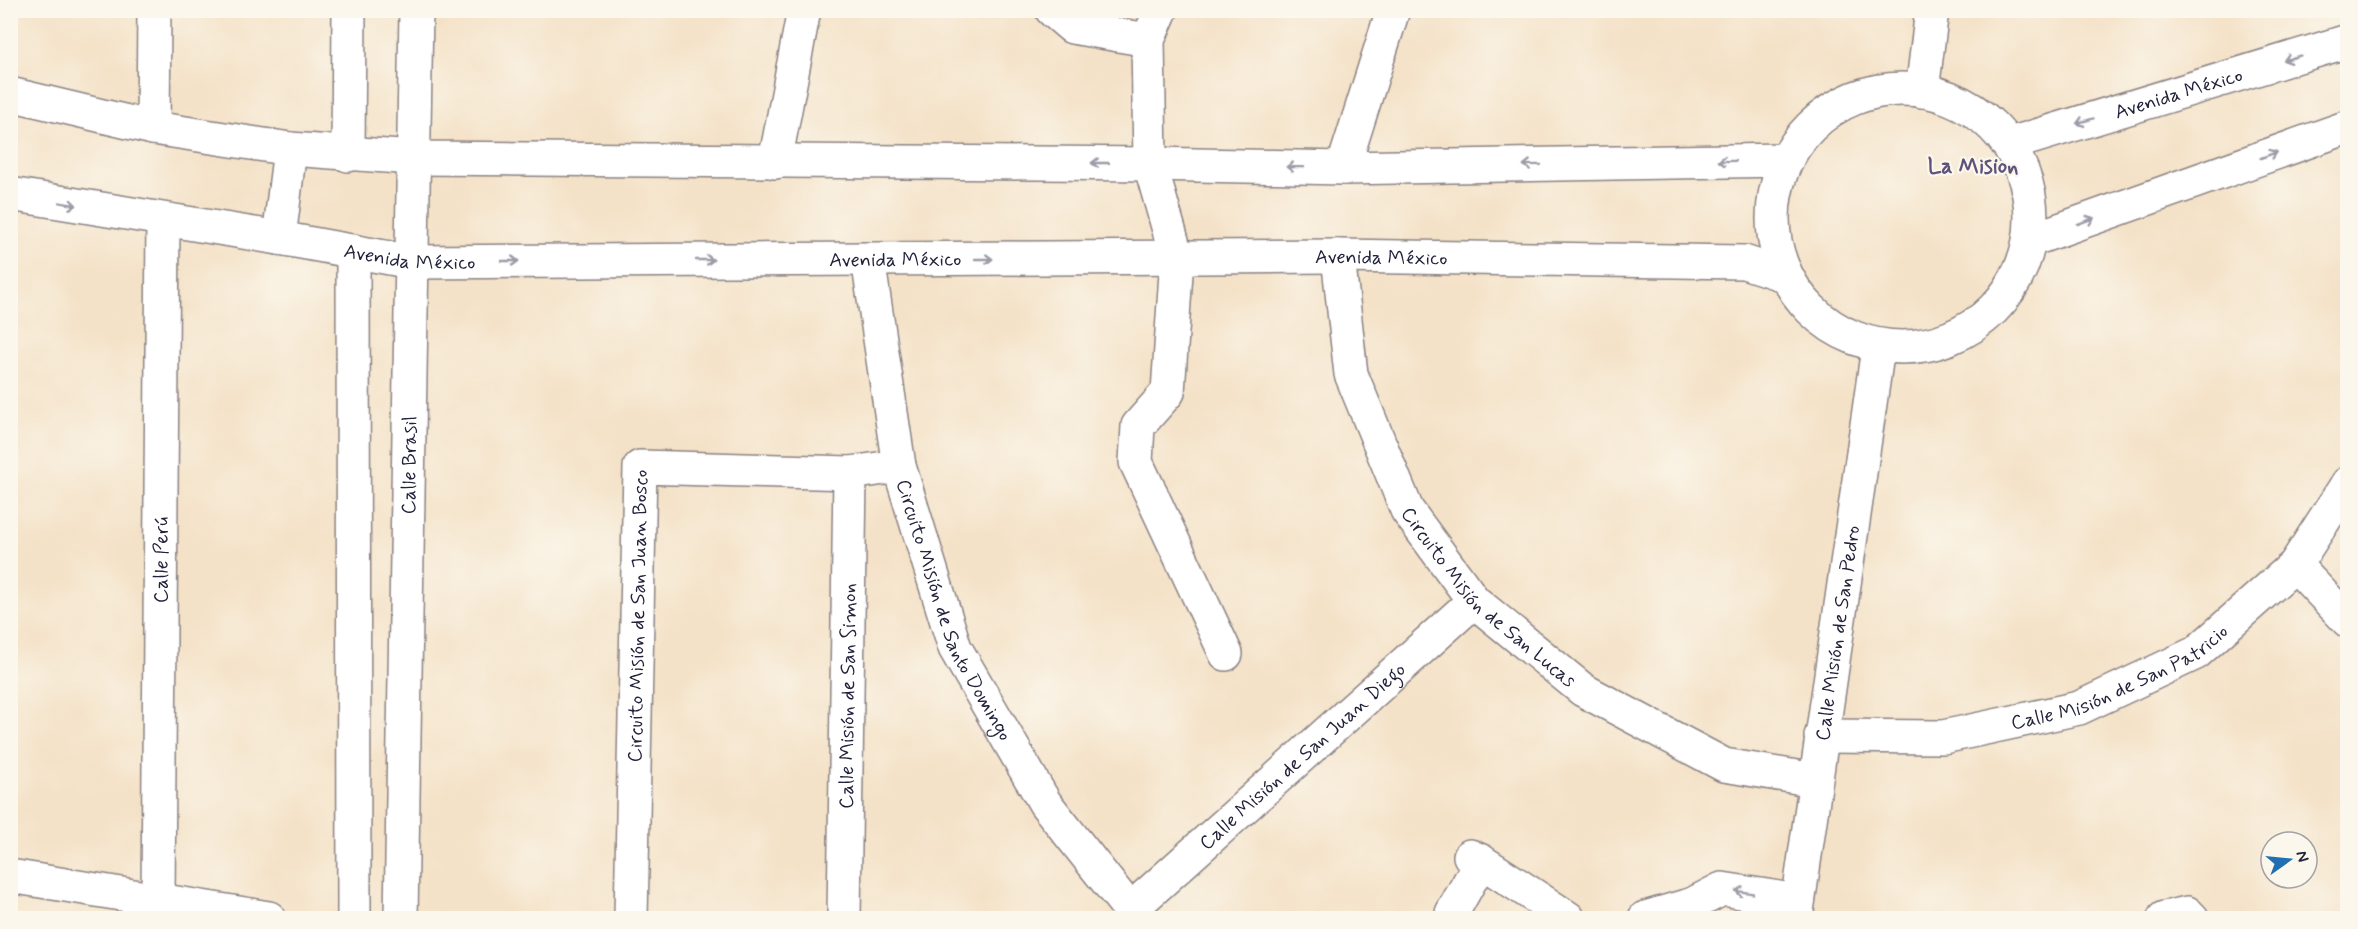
<svg xmlns="http://www.w3.org/2000/svg" width="2358" height="929" viewBox="0 0 2358 929" font-family="Mynerve,sans-serif">
	<style>
		.lines { fill: none; stroke-linecap: round; stroke-linejoin: round }
		.minor-casing { stroke: #8b8282; stroke-width: 36 }
		.tertiary-casing { stroke: #8b8282; stroke-width: 36 }
		.minor { stroke: #fff; stroke-width: 33 }
		.tertiary { stroke: #fff; stroke-width: 33 }
		.oneway { stroke: #9c9ca7 }
		.labels { text-anchor: middle; stroke-width: 4.5; stroke-linejoin: round; paint-order: stroke }
		.street-label { font-size: 20px; fill: #22223b; stroke: #fbf7ec }
		.quarter-label { font-size: 22px; font-weight: bold; fill: #60537b; stroke: #fbf7ec }
	</style>
	<rect width="100%" height="100%" fill="#fbf7ec"/>
	<filter id="ink" filterUnits="userSpaceOnUse"><feTurbulence type="fractalNoise" baseFrequency=".0167" numOctaves="2"/><feDisplacementMap in="SourceGraphic" scale="12" xChannelSelector="R" yChannelSelector="G"/><feConvolveMatrix kernelMatrix="1 2 1 2 8 2 1 2 1" color-interpolation-filters="sRGB"/></filter>
	<filter id="wash" filterUnits="userSpaceOnUse"><feTurbulence type="fractalNoise" baseFrequency=".008" numOctaves="4" result="noise"/><feDisplacementMap in="SourceGraphic" scale="24" xChannelSelector="R" yChannelSelector="G"/><feGaussianBlur stdDeviation="1.35" result="paint"/><feColorMatrix in="noise" values="0 0 0 0 0 0 0 0 0 0 0 0 0 0 0 0 0 1.4 0 .05"/><feComposite in="paint" operator="in"/></filter>
	<g filter="url(#wash)">
		<rect width="100%" height="100%" fill="#f4e2c8"/>
	</g>
	<g filter="url(#ink)">
		<g class="lines">
			<!-- minor casing -->
			<g class="minor-casing">
				<g id="minor">
					<path d="M1052,10L1072,27L1148,40"/>
					<path d="M1161,10L1148,40L1150,164L1177,258L1168,392L1138,426L1136,462L1226,654"/>
					<path d="M1922,91L1932,10"/>
					<path d="M153,128L154,10"/>
					<path d="M348,155L349,10"/>
					<path d="M775,162L804,10"/>
					<path d="M1343,168L1393,10"/>
					<path d="M353,251L354,918"/>
					<path id="s1" d="M1338,256L1351,374L1407,510L1474,601L1583,690L1724,765L1815,780"/>
					<path id="s2" d="M868,259L899,466L955,648L1045,803L1130,910L1139,918"/>
					<path d="M2295,565L2348,621"/>
					<path id="s3" d="M1821,736L1943,737L2079,708L2196,653L2295,565L2348,483"/>
					<path d="M1470,856L1481,861L1568,918"/>
					<path d="M10,876L269,918"/>
					<path id="s4" d="M158,900L163,220"/>
					<path id="s5" d="M1130,910L1474,601"/>
					<path d="M1452,913L1481,861"/>
					<path id="s6" d="M401,918L416,10"/>
					<path id="s7" d="M631,918L640,467L850,473L899,466"/>
					<path id="s8" d="M844,918L850,473"/>
					<path d="M1645,918L1693,904L1722,889L1798,901"/>
					<path id="s9" d="M1796,918L1878,348"/>
					<path d="M2164,918L2187,913L2192,918"/>
				</g>
			</g>
			<!-- tertiary casing -->
			<g class="tertiary-casing">
				<g id="tertiary">
					<circle cx="1902" cy="218" r="129"/>
					<path d="M10,94L153,128L290,149L414,158L1150,164L1343,168L1785,160"/>
					<path id="s10" d="M2010,144L2348,41"/>
					<path id="s11" d="M10,194L279,238L412,262L1338,256L1744,262L1784,275"/>
					<path d="M279,238L290,149"/>
					<path d="M2031,240L2348,127"/>
				</g>
			</g>
			<!-- minor -->
			<use href="#minor" class="minor"/>
			<!-- tertiary -->
			<use href="#tertiary" class="tertiary"/>
		</g>
		<!-- one-way arrows -->
		<defs><path id="oneway-shaft" d="M-6 0H5M1.5-3L5.5 0L1.5 3" fill="none" stroke-width="1.6" stroke-linecap="round" stroke-linejoin="round" transform="scale(1.5)"/></defs>
		<g class="oneway">
			<use href="#oneway-shaft" transform="translate(2292 58) rotate(163)"/>
			<use href="#oneway-shaft" transform="translate(2085 121) rotate(163)"/>
			<use href="#oneway-shaft" transform="translate(2269 155) rotate(-20)"/>
			<use href="#oneway-shaft" transform="translate(1727 161) rotate(179)"/>
			<use href="#oneway-shaft" transform="translate(1100 163) rotate(-180)"/>
			<use href="#oneway-shaft" transform="translate(1532 165) rotate(179)"/>
			<use href="#oneway-shaft" transform="translate(1295 167) rotate(-179)"/>
			<use href="#oneway-shaft" transform="translate(68 204) rotate(10)"/>
			<use href="#oneway-shaft" transform="translate(2086 221) rotate(-20)"/>
			<use href="#oneway-shaft" transform="translate(984 259)"/>
			<use href="#oneway-shaft" transform="translate(705 260)"/>
			<use href="#oneway-shaft" transform="translate(510 261)"/>
			<use href="#oneway-shaft" transform="translate(1744 892) rotate(-171)"/>
		</g>
	</g>
	<g class="labels">
		<!-- street labels -->
		<g class="street-label">
			<text dy="7" stroke="none"><textPath href="#s10" startOffset="176">Avenida México</textPath></text>
			<text dy="7" stroke="none"><textPath href="#s11" startOffset="405">Avenida México</textPath></text>
			<text dy="7" stroke="none"><textPath href="#s11" startOffset="1377">Avenida México</textPath></text>
			<text dy="7" stroke="none"><textPath href="#s11" startOffset="891">Avenida México</textPath></text>
			<text dy="7" stroke="none"><textPath href="#s6" startOffset="453">Calle Brasil</textPath></text>
			<text dy="7" stroke="none"><textPath href="#s4" startOffset="340">Calle Perú</textPath></text>
			<text dy="7" stroke="none"><textPath href="#s1" startOffset="386">Circuito Misión de San Lucas</textPath></text>
			<text dy="7" stroke="none"><textPath href="#s2" startOffset="364">Circuito Misión de Santo Domingo</textPath></text>
			<text dy="7" stroke="none"><textPath href="#s7" startOffset="302">Circuito Misión de San Juan Bosco</textPath></text>
			<text dy="7" stroke="none"><textPath href="#s9" startOffset="288">Calle Misión de San Pedro</textPath></text>
			<text dy="7" stroke="none"><textPath href="#s3" startOffset="310">Calle Misión de San Patricio</textPath></text>
			<text dy="7" stroke="none"><textPath href="#s8" startOffset="222">Calle Misión de San Simon</textPath></text>
			<text dy="7" stroke="none"><textPath href="#s5" startOffset="231">Calle Misión de San Juan Diego</textPath></text>
		</g>
		<!-- quarter labels -->
		<g class="quarter-label">
			<text x="1973" y="173">La Mision</text>
		</g>
	</g>
	<!-- margin -->
	<rect width="2358" height="929" fill="none" stroke="#fbf7ec" stroke-width="36"/>
	<!-- north arrow -->
	<g transform="translate(2289 860) rotate(75)"><circle r="28" fill="#fbf7ec" stroke="#a4a2a5" stroke-width="1.5"/>
	<path d="M0-4.5L10 22L0 15L-10 22Z" fill="#1f6fb2"/>
	<text y="-9" font-size="16" font-weight="bold" text-anchor="middle" fill="#22223b">N</text>
	</g>
</svg>
